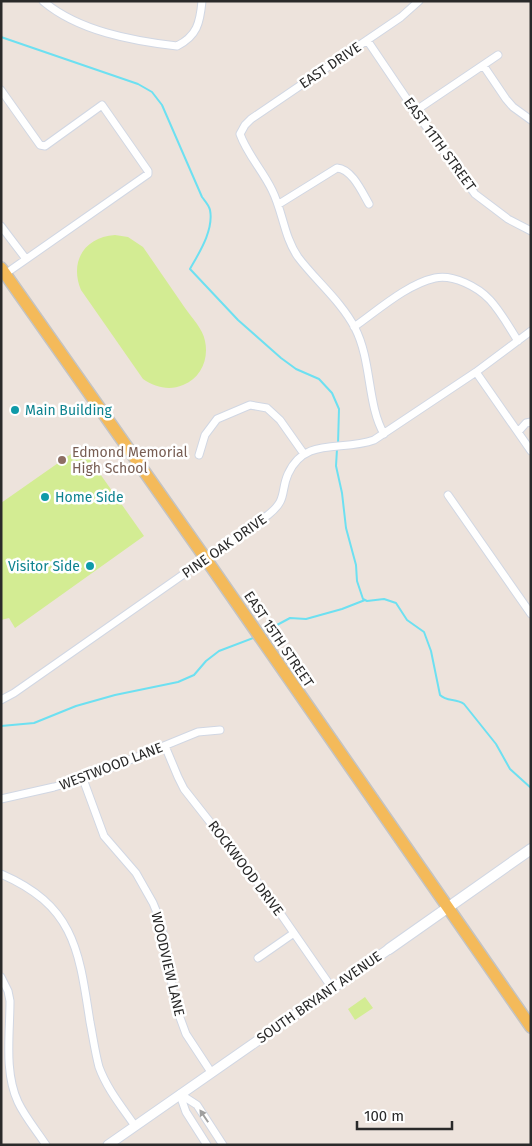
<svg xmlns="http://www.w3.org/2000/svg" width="532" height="1146" viewBox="0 0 532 1146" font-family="'Fira Sans',sans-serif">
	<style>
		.pitch { fill: #d3ec93 }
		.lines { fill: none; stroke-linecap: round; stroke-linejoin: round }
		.stream { stroke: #6de0f1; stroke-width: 2 }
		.minor-casing { stroke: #d1d7e3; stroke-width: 9 }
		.tertiary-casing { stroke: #d1d7e3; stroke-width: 11 }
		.secondary-casing { stroke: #d1d7e3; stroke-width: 12 }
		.primary-casing { stroke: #c3c3c3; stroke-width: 14 }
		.minor { stroke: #fff; stroke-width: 7 }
		.tertiary { stroke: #fff; stroke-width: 9 }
		.secondary { stroke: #fff; stroke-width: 10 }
		.primary { stroke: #f4ba5a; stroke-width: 11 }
		.oneway { fill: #9f9f9f }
		.culture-dot { fill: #0f9aa8; stroke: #fff; stroke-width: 2 }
		.education-dot { fill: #8d6e63; stroke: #fff; stroke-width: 2 }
		.labels { text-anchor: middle; stroke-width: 5; stroke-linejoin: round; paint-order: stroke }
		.street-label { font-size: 14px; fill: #2a2a2a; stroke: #fff }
		.culture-label { font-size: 14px; fill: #0d838f; stroke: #fff; text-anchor: start }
		.education-label { font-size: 14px; fill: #785e54; stroke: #fff; text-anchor: start }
	</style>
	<rect width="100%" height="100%" fill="#ede3dc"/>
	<!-- pitch -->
	<path class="pitch" d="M115,235L128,237L143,247C157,267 171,288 185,308C192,318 203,329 205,341C209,359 201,378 183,385C169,391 155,387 143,379L81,290C69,261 85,237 115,235Z
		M81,447L144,536L15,628L9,618L1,620V503Z
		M365,997L373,1008L355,1020L348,1009Z"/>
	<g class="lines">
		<!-- stream -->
		<path class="stream" d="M1,37L138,84L152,92L162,105L202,197C205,201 209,205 210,210C214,230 199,253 190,269L238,320L281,358L296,369L319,379L332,393L339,409L338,444
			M337,449L336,466L342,493L346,528L356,565L357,581L363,599L365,600
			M262,633L290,618L306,619L342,609L365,600L367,601L384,599L396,603L407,620L424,632L431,651L440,695C447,702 456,698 464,704L496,744L510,769L531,788
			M1,726L34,723L76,706L115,695L178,682L194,675L206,661L219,651L256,637"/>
		<!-- minor casing -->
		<g class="minor-casing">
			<path id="minor" d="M43,1C78,31 133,41 177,46C197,36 200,23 202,1
				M367,40L415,111L475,194L508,219L531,231
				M483,65L506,99L513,107L531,120
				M1,90L40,145L45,146L102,105L148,171V174L5,274
				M415,111L498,55
				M279,204L337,168C352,169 362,192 369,204
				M1,226L26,259
				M354,327C377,311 407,284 435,278C453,274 478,287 490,300C501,312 509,327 518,341
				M476,372L531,451
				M518,432L526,423L531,422
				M384,434C367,405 372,361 355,328C341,301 316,281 298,257C284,237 283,212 272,190C263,171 247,154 240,134L245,125L251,119L401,17L419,1
				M199,455L205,435L217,419L250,405L267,408L280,420L304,454
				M448,495L531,614
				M1,700L14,693L268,515C288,499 280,492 288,474C305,436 342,452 374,440L476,372L531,331
				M165,746L178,777L184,789L269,897L332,988
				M83,779L104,836L136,873L153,903L160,920L166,946L175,1004L186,1034L211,1072
				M1,799L54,787L83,779L198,732L220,730
				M1,874C75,906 79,951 90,1022C93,1037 95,1052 99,1067C107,1089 122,1107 135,1126
				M258,958L294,933
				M1,977L8,991L10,1001C10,1034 4,1072 18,1102C25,1117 37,1131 46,1145
				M180,1094L197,1105L223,1145
				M180,1095L186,1112L207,1145"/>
		</g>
		<!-- tertiary casing -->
		<g class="tertiary-casing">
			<path id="tertiary" d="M108,1145L389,949"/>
		</g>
		<!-- secondary casing -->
		<g class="secondary-casing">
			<path id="secondary" d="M389,949L531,849"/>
		</g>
		<!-- primary casing -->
		<g class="primary-casing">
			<path id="primary" d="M1,268L201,552L531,1027"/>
		</g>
		<!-- minor -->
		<use href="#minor" class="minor"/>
		<!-- tertiary -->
		<use href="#tertiary" class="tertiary"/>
		<!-- secondary -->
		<use href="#secondary" class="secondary"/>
		<!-- primary -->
		<use href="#primary" class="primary"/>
	</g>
	<!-- one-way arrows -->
	<defs><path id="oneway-solid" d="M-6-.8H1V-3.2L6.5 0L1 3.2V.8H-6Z" transform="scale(1.25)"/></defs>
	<use class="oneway" href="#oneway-solid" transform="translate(204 1116) rotate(-124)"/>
	<!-- markers -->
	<g class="culture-dot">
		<circle cx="15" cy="410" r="5"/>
		<circle cx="45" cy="497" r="5"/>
		<circle cx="90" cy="566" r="5"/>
	</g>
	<circle class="education-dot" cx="62" cy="460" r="5"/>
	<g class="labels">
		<!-- street labels -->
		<g class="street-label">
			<text transform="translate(330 65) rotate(-34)" y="5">EAST DRIVE</text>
			<text transform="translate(440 144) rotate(54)" y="5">EAST 11TH STREET</text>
			<text transform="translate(224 546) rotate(-35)" y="5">PINE OAK DRIVE</text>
			<text transform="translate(279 639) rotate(56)" y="5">EAST 15TH STREET</text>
			<text transform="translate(111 766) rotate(-21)" y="5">WESTWOOD LANE</text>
			<text transform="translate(246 868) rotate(53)" y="5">ROCKWOOD DRIVE</text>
			<text transform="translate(168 964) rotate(77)" y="5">WOODVIEW LANE</text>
			<text transform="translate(319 997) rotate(-35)" y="5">SOUTH BRYANT AVENUE</text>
		</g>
		<!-- culture labels -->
		<g class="culture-label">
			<text x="25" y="415">Main Building</text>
			<text x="55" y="502">Home Side</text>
			<text x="80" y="571" text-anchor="end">Visitor Side</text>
		</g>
		<!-- education labels -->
		<g class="education-label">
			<text x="72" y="457">Edmond Memorial<tspan x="72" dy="16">High School</tspan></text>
		</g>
	</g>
	<!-- border -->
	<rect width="532" height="1146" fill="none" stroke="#2a2a2a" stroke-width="5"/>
	<!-- scale -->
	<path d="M357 1121v8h95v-8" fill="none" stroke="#2a2a2a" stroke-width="2.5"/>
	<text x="364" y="1121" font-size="15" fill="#2a2a2a" stroke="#ffffff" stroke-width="4" paint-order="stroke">100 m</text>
</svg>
